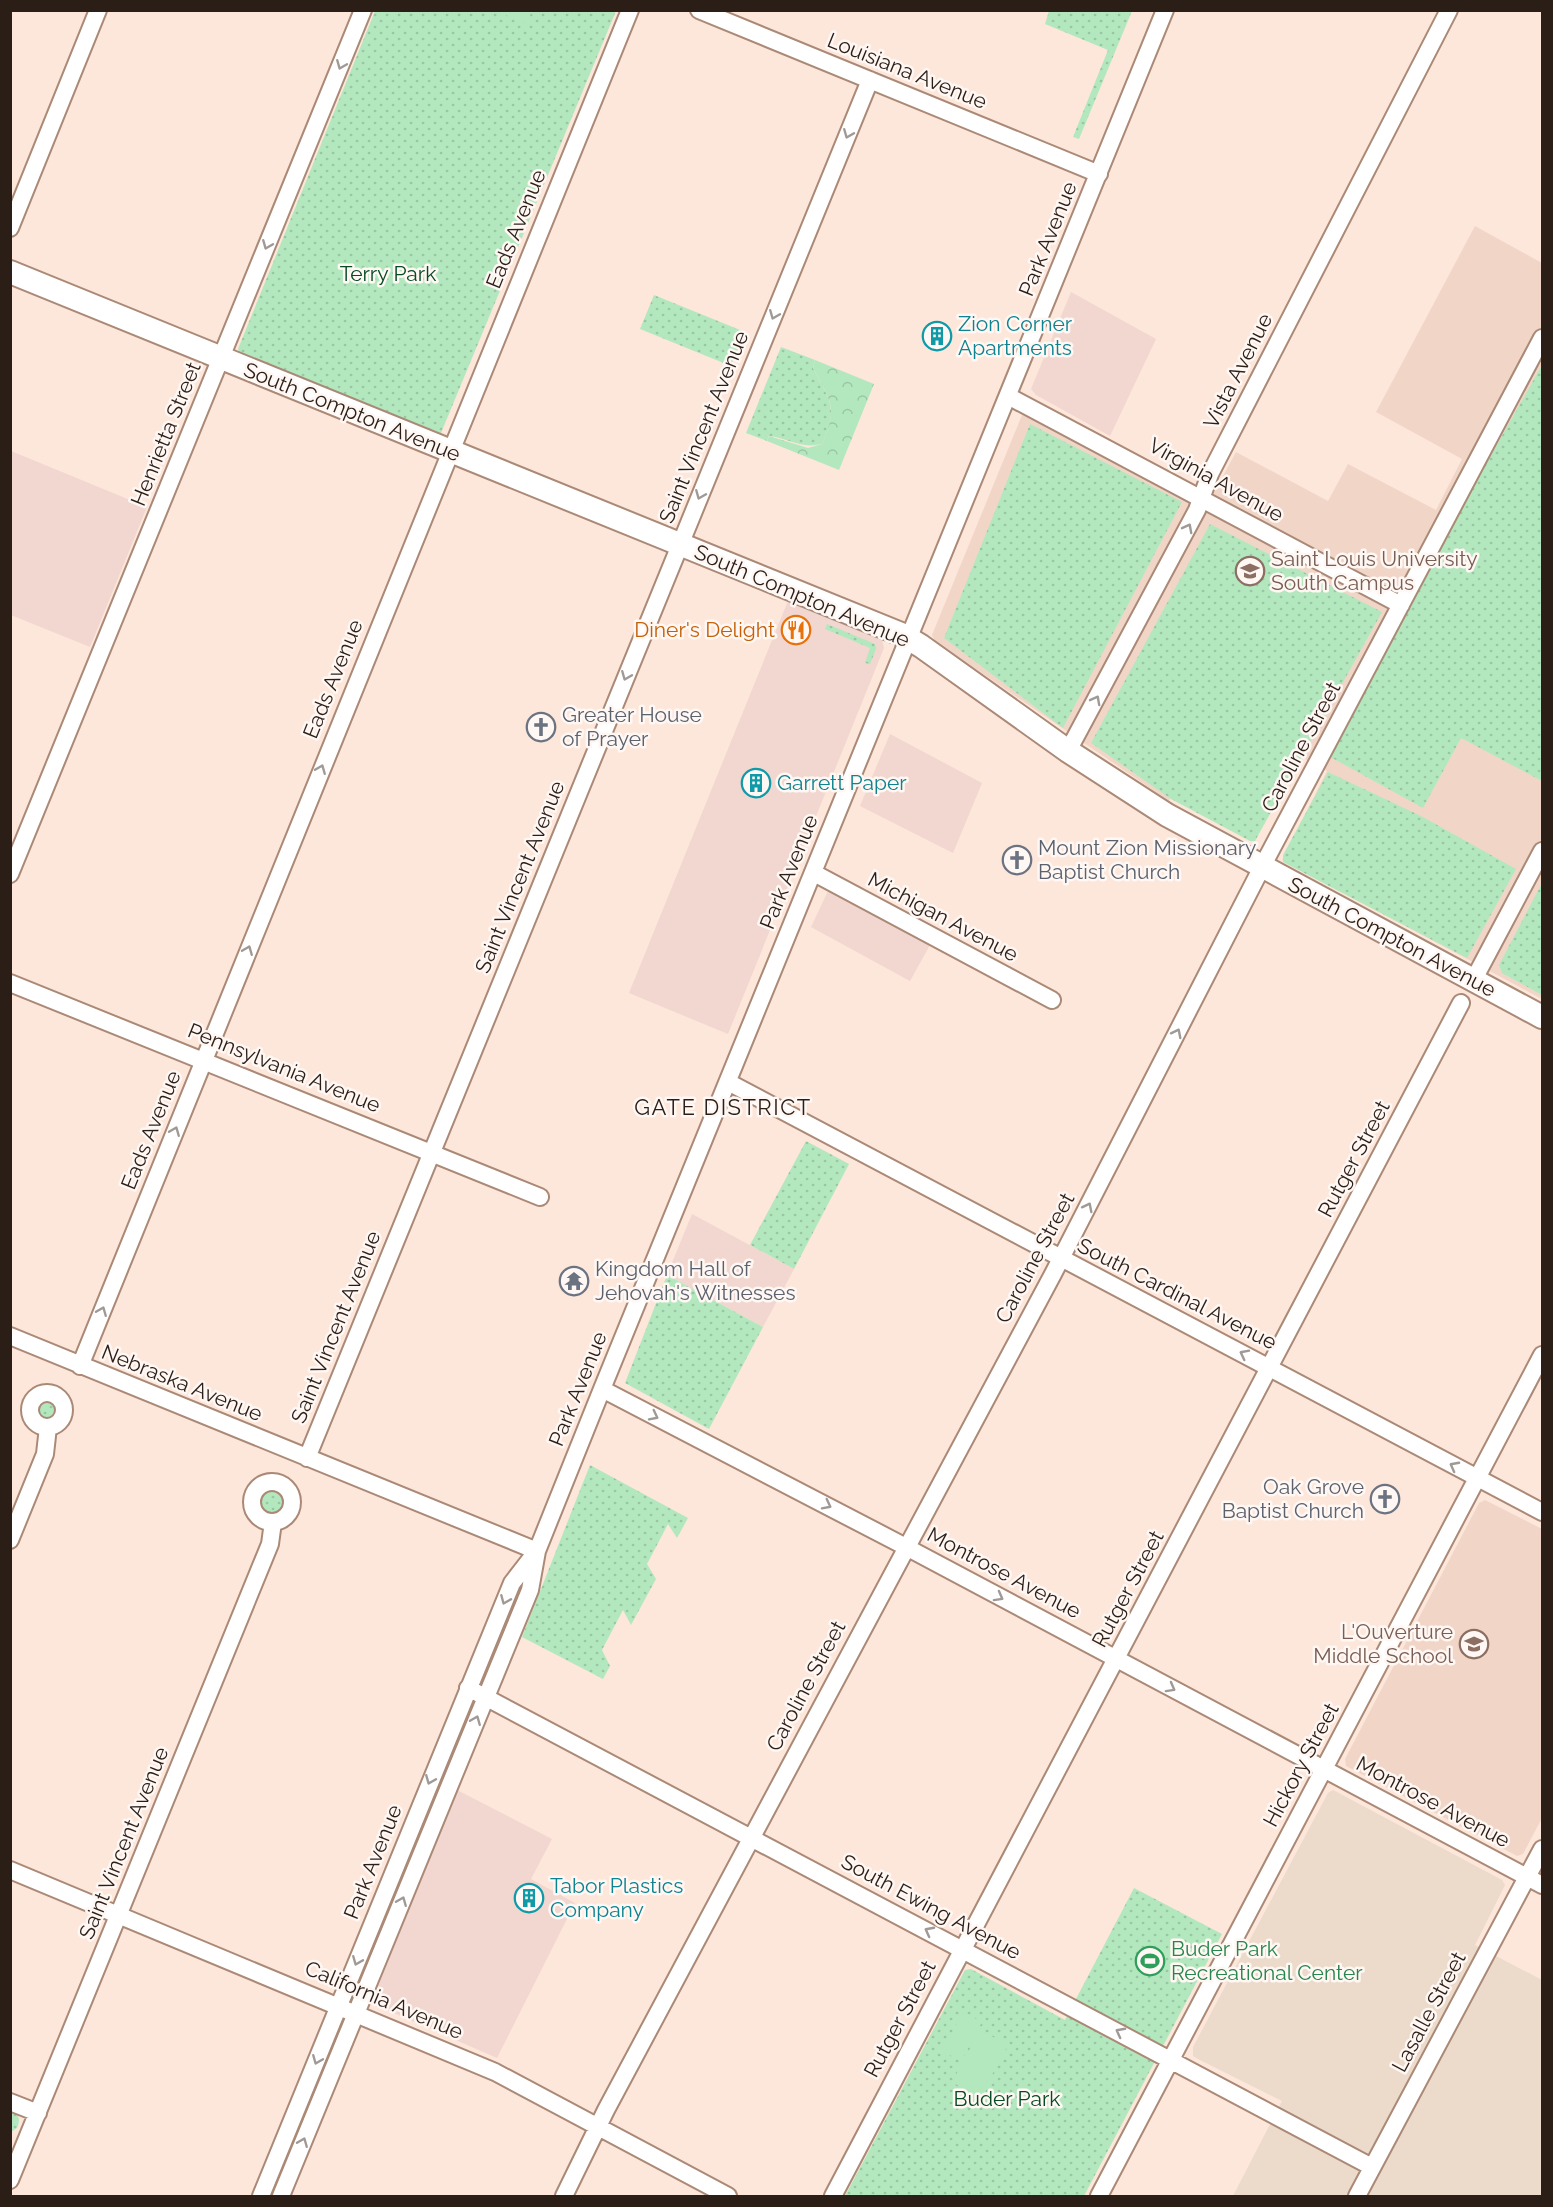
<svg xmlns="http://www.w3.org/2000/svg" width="1553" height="2207" viewBox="0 0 1553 2207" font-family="Raleway,sans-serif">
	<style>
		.commercial { fill: #f1d7d0 }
		.industrial { fill: #ecdaca }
		.built { fill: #f1d6c8 }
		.green { fill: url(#green-dots) }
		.forest { fill: url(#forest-crowns) }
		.pitch { fill: #b3e8bf }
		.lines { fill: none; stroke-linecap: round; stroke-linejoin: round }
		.street-casing { stroke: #aa8976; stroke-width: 20 }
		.secondary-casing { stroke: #aa8976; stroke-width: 26 }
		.street { stroke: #fff; stroke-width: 16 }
		.secondary { stroke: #fff; stroke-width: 22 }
		.oneway { stroke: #a09a97 }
		.labels { text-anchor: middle; stroke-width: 5; stroke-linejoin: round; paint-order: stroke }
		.street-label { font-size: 21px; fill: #2b1e17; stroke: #fff7f3 }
		.park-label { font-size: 21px; fill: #044b23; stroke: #fff7f3 }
		.culture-label { font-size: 21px; fill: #0d838f; stroke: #fff7f3; text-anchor: start }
		.education-label { font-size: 21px; fill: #785e54; stroke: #fff7f3; text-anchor: start }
		.food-label { font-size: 21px; fill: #c56008; stroke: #fff7f3; text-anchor: end }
		.worship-label { font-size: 21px; fill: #5b616d; stroke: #fff7f3; text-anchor: start }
		.leisure-label { font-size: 21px; fill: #27864d; stroke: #fff7f3; text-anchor: start }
		.neighbourhood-label { font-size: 22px; letter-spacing: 1.5px; fill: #2b1e17; stroke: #fff7f3 }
	</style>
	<defs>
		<pattern id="green-dots" width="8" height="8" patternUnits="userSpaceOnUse" patternTransform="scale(1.5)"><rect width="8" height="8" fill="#b3e8bf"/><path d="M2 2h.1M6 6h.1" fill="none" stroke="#9ac7a3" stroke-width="1.8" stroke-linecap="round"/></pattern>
		<pattern id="forest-crowns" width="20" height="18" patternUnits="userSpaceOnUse" patternTransform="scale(1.5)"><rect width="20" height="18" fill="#b3e8bf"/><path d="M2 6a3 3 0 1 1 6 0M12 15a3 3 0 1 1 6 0" fill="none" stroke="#9ac7a3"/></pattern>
	</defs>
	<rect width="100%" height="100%" fill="#fde6da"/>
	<!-- commercial -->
	<path class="commercial" d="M1071,292L1156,339L1110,436L1036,395L1031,389Z
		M11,451L147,507L90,647L11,615Z
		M788,601L882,640L884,648L728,1034L629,993Z
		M890,734L982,783L953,853L860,806Z
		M828,891L930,945L910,981L811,927Z
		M692,1214L794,1269L763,1327L667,1275Z
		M457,1790L552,1839L531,1879L575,1903L497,2058L380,2007L376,2004L374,1997Z"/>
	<!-- industrial -->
	<path class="industrial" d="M1333,1790L1502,1880L1505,1885L1475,1945L1542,1980V2196H1233L1282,2101L1198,2059L1193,2056V2047L1328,1793Z"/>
	<!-- built -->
	<path class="built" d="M1475,226L1542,263V999L1282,860L1327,771L1218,711L1169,801L935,641L932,635L1022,415L1029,416L1204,511L1236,452L1328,501L1348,464L1436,510L1462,459L1376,412Z
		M1485,1500L1542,1529V1818L1523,1854L1517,1856L1346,1766L1345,1759L1479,1503Z"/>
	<!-- green -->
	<path class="green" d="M375,11H616L441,433L240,354L238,349Z
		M1049,11H1132L1079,139L1073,137L1108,50L1045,24Z
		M654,295L745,332L731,366L640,329Z
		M781,347L815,360L813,368C830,401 839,408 822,444C800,449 791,439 769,436L767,441L746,433Z
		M1542,365V781L1461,738L1423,808L1323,753Z
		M1030,424L1182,502L1063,728L944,638Z
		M1210,524L1382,612L1255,841H1250L1171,799L1091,743Z
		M827,624L875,644L876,649L870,664L865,663L870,648L825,629Z
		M1328,772L1421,816L1516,869L1467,958L1283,862V855Z
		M1542,883V995L1502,973L1499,965Z
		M806,1141L849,1164L794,1269L750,1245Z
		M667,1275L763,1327L709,1429L625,1383Z
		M36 1410a11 11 0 1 1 22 0a11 11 0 1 1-22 0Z
		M590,1465L688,1518L677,1538L668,1524L647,1564L656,1579L631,1625L623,1610L602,1650L610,1666L603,1679L522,1637Z
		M261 1502a11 11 0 1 1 22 0a11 11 0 1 1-22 0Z
		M513,1597L519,1599L498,1650L493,1647Z
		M454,1741L460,1743L432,1810L427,1807Z
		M1134,1888L1222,1934L1084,2196H845L965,1970L971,1969L1065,2020Z
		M322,2066L327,2068L275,2196L270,2194Z
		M10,2110C19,2114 21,2119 17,2128L11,2132Z"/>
	<!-- forest -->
	<path class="forest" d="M815,360L874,384L839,470L767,441L769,436L808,448L822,444C839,407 830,401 813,368Z"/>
	<!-- pitch -->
	<path class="pitch" d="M495,11H532L527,23Z
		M963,2012L982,2022L961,2061L942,2051Z
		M980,2030L1008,2045L980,2097L952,2082Z"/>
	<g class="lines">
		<!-- street casing -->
		<g class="street-casing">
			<path id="street" d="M699,10L1099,174
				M10,228L98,10
				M1008,396L1401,605
				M1068,751L1197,510L1210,474L1449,10
				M814,873L1052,1000
				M10,874L363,10
				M1473,981L1542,851
				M10,983L540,1197
				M728,1082L1542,1512
				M10,1336L537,1551
				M80,1366L630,10
				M602,1389L906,1547L1542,1885
				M30 1410a17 17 0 1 1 34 0a17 17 0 1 1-34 0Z
				M307,1458L870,80
				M252 1502a20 20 0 1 1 40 0a20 20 0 1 1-40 0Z
				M10,1540L45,1454L48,1427
				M468,1688L1372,2167
				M10,1870L495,2072L728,2196
				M10,2102L38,2113
				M10,2180L270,1544L273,1522
				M261,2196L512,1583L536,1552
				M281,2196L530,1590L537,1551L602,1389L1165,10
				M564,2196L606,2110L1053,1274L1262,867L1542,338
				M833,2196L1461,1003
				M1099,2196L1542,1355
				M1357,2196L1542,1849"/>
		</g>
		<!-- secondary casing -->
		<g class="secondary-casing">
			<path id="secondary" d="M10,272L901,634L921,646L1068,751L1167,815L1542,1017"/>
		</g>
		<!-- street -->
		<use href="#street" class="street"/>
		<!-- secondary -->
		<use href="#secondary" class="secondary"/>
	</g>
	<!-- one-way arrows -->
	<defs><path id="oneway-chevron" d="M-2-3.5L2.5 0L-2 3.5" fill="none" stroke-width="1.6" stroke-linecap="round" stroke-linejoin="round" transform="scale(1.5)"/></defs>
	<g class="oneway">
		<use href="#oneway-chevron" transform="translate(341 65) rotate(112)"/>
		<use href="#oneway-chevron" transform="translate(848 134) rotate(112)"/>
		<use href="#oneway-chevron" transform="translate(267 245) rotate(112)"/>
		<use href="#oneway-chevron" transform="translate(774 315) rotate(112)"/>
		<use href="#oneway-chevron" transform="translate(700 495) rotate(112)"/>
		<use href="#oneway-chevron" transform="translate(1188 528) rotate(-62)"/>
		<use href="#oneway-chevron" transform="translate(626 676) rotate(112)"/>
		<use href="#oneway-chevron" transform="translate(1096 700) rotate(-62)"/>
		<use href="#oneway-chevron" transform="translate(321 769) rotate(-68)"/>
		<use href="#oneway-chevron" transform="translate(248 950) rotate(-68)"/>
		<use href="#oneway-chevron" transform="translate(1177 1033) rotate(-63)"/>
		<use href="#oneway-chevron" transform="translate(175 1131) rotate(-68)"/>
		<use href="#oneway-chevron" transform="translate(1088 1207) rotate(-63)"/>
		<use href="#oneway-chevron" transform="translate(102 1311) rotate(-68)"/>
		<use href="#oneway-chevron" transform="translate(1244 1354) rotate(-153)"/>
		<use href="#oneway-chevron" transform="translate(654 1416) rotate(27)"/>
		<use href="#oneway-chevron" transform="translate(1454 1466) rotate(-152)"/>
		<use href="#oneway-chevron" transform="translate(827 1505) rotate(27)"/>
		<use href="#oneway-chevron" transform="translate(999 1597) rotate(29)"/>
		<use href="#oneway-chevron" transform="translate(505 1600) rotate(113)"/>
		<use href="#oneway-chevron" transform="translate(1171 1688) rotate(29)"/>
		<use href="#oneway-chevron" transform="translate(476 1720) rotate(-68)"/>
		<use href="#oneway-chevron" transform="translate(430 1780) rotate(112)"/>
		<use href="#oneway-chevron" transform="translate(402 1901) rotate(-68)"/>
		<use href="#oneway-chevron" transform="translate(929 1931) rotate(-152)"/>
		<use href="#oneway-chevron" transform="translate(357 1961) rotate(112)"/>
		<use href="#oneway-chevron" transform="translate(1120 2032) rotate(-152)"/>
		<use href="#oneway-chevron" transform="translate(317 2060) rotate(112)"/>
		<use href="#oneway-chevron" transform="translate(303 2142) rotate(-68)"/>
	</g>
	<!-- icons -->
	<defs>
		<g id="building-ring" transform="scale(1.5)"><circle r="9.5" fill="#fff7f3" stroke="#0f9aa8" stroke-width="1.5"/><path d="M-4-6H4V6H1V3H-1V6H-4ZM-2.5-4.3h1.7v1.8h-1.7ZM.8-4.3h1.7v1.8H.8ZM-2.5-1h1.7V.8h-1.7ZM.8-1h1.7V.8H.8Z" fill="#0f9aa8"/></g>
		<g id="university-ring" transform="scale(1.5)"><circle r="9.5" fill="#fff7f3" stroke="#8d6e63" stroke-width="1.5"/><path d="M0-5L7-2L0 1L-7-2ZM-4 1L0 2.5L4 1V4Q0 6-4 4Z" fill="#8d6e63"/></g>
		<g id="restaurant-ring" transform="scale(1.5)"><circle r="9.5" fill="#fff7f3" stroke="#e8710a" stroke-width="1.5"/><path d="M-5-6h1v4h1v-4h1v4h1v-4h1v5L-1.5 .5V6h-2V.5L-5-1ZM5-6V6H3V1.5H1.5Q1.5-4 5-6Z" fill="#e8710a"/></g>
		<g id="church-ring" transform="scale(1.5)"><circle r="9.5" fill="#fff7f3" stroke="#6b7280" stroke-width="1.5"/><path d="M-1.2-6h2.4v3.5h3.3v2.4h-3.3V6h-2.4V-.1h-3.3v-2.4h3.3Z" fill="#6b7280"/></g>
		<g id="temple-ring" transform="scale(1.5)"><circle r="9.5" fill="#fff7f3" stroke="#6b7280" stroke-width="1.5"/><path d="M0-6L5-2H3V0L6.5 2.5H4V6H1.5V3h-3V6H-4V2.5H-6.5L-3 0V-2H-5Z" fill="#6b7280"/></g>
		<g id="school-ring" transform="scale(1.5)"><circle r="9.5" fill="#fff7f3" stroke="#8d6e63" stroke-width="1.5"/><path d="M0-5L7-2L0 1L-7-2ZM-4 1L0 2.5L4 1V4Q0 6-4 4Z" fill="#8d6e63"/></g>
		<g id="stadium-ring" transform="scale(1.5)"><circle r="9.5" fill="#fff7f3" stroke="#2e9e5b" stroke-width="1.5"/><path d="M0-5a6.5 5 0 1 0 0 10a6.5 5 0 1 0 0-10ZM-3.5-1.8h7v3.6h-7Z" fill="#2e9e5b"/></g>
	</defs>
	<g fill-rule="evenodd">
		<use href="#building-ring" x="937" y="336"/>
		<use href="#university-ring" x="1250" y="571"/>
		<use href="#restaurant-ring" x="796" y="630"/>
		<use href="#church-ring" x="541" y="727"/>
		<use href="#building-ring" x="756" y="783"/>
		<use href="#church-ring" x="1017" y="860"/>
		<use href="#temple-ring" x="574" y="1281"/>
		<use href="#church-ring" x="1385" y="1499"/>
		<use href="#school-ring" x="1474" y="1644"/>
		<use href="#building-ring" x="529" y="1898"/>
		<use href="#stadium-ring" x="1150" y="1961"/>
	</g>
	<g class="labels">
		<!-- street labels -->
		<g class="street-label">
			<text transform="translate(907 71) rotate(22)" y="7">Louisiana Avenue</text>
			<text transform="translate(516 229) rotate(-68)" y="7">Eads Avenue</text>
			<text transform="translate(1048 239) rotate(-68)" y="7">Park Avenue</text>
			<text transform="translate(1238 371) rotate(-63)" y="7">Vista Avenue</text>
			<text transform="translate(352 412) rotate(22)" y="7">South Compton Avenue</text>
			<text transform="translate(704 427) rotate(-68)" y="7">Saint Vincent Avenue</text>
			<text transform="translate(166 434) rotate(-68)" y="7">Henrietta Street</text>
			<text transform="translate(1216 480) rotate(29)" y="7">Virginia Avenue</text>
			<text transform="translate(802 596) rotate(23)" y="7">South Compton Avenue</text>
			<text transform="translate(333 679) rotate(-68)" y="7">Eads Avenue</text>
			<text transform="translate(1301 747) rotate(-62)" y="7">Caroline Street</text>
			<text transform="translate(789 872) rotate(-68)" y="7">Park Avenue</text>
			<text transform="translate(520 877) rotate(-68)" y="7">Saint Vincent Avenue</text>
			<text transform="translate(943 917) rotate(28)" y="7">Michigan Avenue</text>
			<text transform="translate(1392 937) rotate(28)" y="7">South Compton Avenue</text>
			<text transform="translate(284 1068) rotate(22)" y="7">Pennsylvania Avenue</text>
			<text transform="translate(151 1130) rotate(-68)" y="7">Eads Avenue</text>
			<text transform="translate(1354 1159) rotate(-62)" y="7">Rutger Street</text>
			<text transform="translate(1035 1258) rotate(-62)" y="7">Caroline Street</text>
			<text transform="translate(1177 1294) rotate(27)" y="7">South Cardinal Avenue</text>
			<text transform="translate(336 1327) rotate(-68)" y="7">Saint Vincent Avenue</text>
			<text transform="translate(182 1383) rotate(22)" y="7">Nebraska Avenue</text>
			<text transform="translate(578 1389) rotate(-68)" y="7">Park Avenue</text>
			<text transform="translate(1004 1573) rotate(28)" y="7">Montrose Avenue</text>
			<text transform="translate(1128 1589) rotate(-62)" y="7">Rutger Street</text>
			<text transform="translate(806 1686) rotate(-62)" y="7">Caroline Street</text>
			<text transform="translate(1301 1765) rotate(-62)" y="7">Hickory Street</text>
			<text transform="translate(1433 1802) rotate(28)" y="7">Montrose Avenue</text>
			<text transform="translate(124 1843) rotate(-68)" y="7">Saint Vincent Avenue</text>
			<text transform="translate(373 1862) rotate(-68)" y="7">Park Avenue</text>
			<text transform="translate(931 1907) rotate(28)" y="7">South Ewing Avenue</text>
			<text transform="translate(384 2000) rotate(23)" y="7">California Avenue</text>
			<text transform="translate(1429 2012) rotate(-62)" y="7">Lasalle Street</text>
			<text transform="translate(900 2019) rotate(-62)" y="7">Rutger Street</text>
		</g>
		<!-- park labels -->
		<g class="park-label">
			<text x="388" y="281">Terry Park</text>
			<text x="1007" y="2106">Buder Park</text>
		</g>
		<!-- culture labels -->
		<g class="culture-label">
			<text x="958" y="331">Zion Corner<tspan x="958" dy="24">Apartments</tspan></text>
			<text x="777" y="790">Garrett Paper</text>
			<text x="550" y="1893">Tabor Plastics<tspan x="550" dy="24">Company</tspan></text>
		</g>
		<!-- education labels -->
		<g class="education-label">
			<text x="1271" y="566">Saint Louis University<tspan x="1271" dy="24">South Campus</tspan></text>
			<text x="1453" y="1639" text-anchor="end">L'Ouverture<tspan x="1453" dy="24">Middle School</tspan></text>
		</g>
		<!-- food labels -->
		<g class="food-label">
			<text x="775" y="637">Diner's Delight</text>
		</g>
		<!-- worship labels -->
		<g class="worship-label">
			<text x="562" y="722">Greater House<tspan x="562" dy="24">of Prayer</tspan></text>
			<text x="1038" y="855">Mount Zion Missionary<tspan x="1038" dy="24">Baptist Church</tspan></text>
			<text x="595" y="1276">Kingdom Hall of<tspan x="595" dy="24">Jehovah's Witnesses</tspan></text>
			<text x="1364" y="1494" text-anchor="end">Oak Grove<tspan x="1364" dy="24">Baptist Church</tspan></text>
		</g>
		<!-- leisure labels -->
		<g class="leisure-label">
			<text x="1171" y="1956">Buder Park<tspan x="1171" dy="24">Recreational Center</tspan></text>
		</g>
		<!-- neighbourhood labels -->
		<g class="neighbourhood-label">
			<text x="723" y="1115">GATE DISTRICT</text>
		</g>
	</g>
	<!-- border -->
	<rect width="1553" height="2207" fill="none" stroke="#2b1e17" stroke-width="24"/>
</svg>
